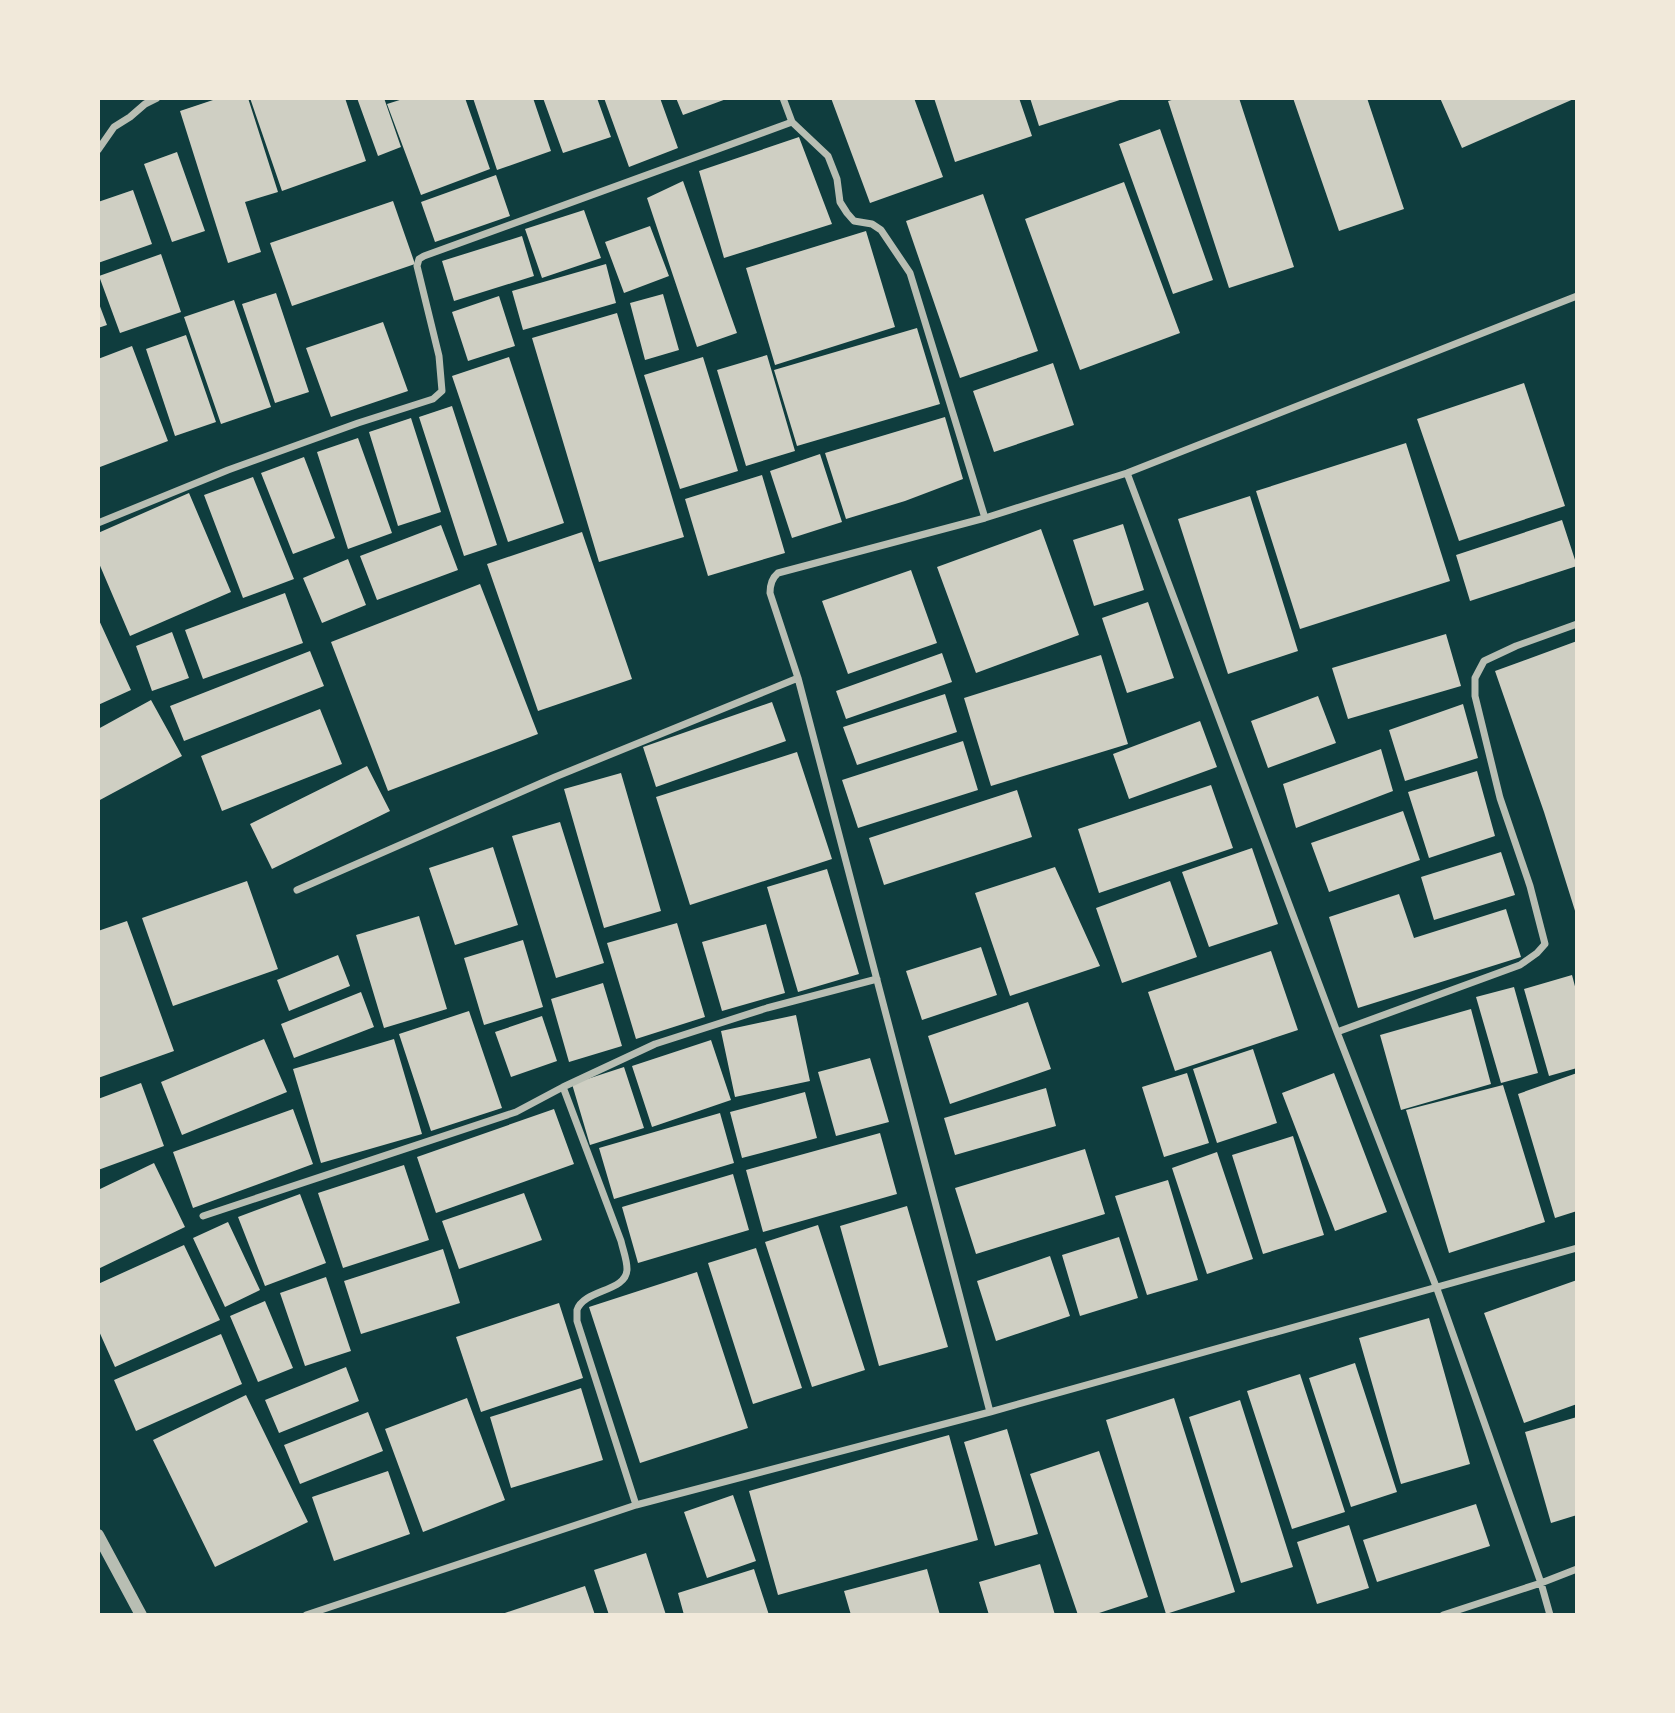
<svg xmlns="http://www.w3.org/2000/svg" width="1675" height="1713" viewBox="0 0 1675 1713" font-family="'Space Grotesk',sans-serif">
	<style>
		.building { fill: #cfcfc3 }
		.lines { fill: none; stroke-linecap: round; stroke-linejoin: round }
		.minor { stroke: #b8beb3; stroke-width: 7 }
		.tertiary { stroke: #b8beb3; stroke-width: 12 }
	</style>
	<rect width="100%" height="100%" fill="#0f3d3e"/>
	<!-- building -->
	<path class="building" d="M219,98H248L278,192L245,202L261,252L228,263L180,111Z
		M250,98H345L366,161L282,191Z
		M357,98H384L401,147L378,156Z
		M406,98H465L490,169L421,195L387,104Z
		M473,98H533L551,151L497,170Z
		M543,98H597L611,137L563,153Z
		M604,98H660L678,148L629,167Z
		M676,98H729L683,115Z
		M831,98H914L943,177L870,203Z
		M934,98H1019L1032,136L955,162Z
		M1030,98H1123V99L1039,126Z
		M1179,98H1239L1294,267L1229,288L1168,101Z
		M1293,98H1367L1404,209L1339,231Z
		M1440,98H1576L1462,148Z
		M1160,129L1213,280L1173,294L1119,144Z
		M799,137L832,224L724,258L699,171Z
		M177,152L205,231L172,242L144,164Z
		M496,175L510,216L435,242L421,202Z
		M683,181L737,333L697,347L647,198Z
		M1124,182L1180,333L1080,370L1025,219Z
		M133,190L152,244L98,263V202Z
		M983,194L1038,351L960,378L906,221Z
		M393,201L415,264L292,306L270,243Z
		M584,210L601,258L542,278L525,229Z
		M650,226L669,276L624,293L605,242Z
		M866,231L895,327L775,365L746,268Z
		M522,236L534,276L454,301L442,261Z
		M161,254L181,312L120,333L99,276Z
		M606,264L616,303L523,330L512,291Z
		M276,293L309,392L275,403L242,304Z
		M663,294L679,350L645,360L630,303Z
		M499,296L515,346L468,361L452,312Z
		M234,300L271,407L221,424L184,317Z
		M98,301L107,325L98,328Z
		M617,313L684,537L599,562L532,338Z
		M383,322L408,391L331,417L306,348Z
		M917,328L940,404L797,446L774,370Z
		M186,335L216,422L175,436L146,349Z
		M132,346L168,441L100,467L98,462V359Z
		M767,355L795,451L746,466L717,370Z
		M509,357L564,523L508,542L452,376Z
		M703,357L738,471L680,489L644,375Z
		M1053,363L1074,425L994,452L973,391Z
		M1524,383L1565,506L1459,541L1417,419Z
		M452,406L497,545L464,556L419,417Z
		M945,417L963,479L905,501L846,519L825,453Z
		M411,418L441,512L398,526L369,432Z
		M358,438L392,533L348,549L317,452Z
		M1406,443L1450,581L1300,629L1256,491Z
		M820,454L842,522L792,538L770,471Z
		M304,457L335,538L293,554L261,473Z
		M762,475L785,553L708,576L685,499Z
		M253,477L294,579L243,598L204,495Z
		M189,493L231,592L130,636L98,561V533Z
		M1250,496L1298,651L1228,674L1178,519Z
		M1562,520L1577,566L1470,601L1456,555Z
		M1123,524L1144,590L1094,606L1073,540Z
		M441,525L458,570L377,600L360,556Z
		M1041,529L1079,635L976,673L937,567Z
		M582,532L632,679L538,711L487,564Z
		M348,559L366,605L322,623L303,578Z
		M911,570L937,643L848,674L822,601Z
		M480,584L538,734L388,791L331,642Z
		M285,593L303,643L203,679L185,630Z
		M1148,602L1174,678L1127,693L1102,618Z
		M98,618L131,690L98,705Z
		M172,632L189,678L152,691L136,646Z
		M1446,634L1461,686L1348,719L1332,668Z
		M1577,641V914H1576L1544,812L1495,671Z
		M310,651L324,686L184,741L170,706Z
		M942,653L952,682L846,719L836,691Z
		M1101,655L1128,744L991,786L964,698Z
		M945,694L957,732L857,765L843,727Z
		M1318,696L1336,743L1268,768L1251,721Z
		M151,700L182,756L98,801V729Z
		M772,702L786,741L656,787L643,747Z
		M1463,704L1478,758L1405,781L1389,730Z
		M320,709L342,764L222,811L201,756Z
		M1200,721L1217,767L1129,799L1113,754Z
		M963,741L978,790L858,828L842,780Z
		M1381,749L1393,791L1296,828L1283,784Z
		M797,752L832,859L690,905L656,797Z
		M367,766L390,811L272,869L250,824Z
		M1477,771L1495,836L1429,858L1408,792Z
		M621,773L661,911L604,928L564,789Z
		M1211,785L1233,848L1099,893L1078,829Z
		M1017,790L1032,837L884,885L869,838Z
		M1403,811L1420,860L1329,892L1311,843Z
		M560,822L604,963L556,978L512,836Z
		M493,847L518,925L455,945L429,868Z
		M1252,848L1278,924L1209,947L1182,872Z
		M1501,852L1515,895L1434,920L1421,877Z
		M1055,867L1100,966L1010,996L975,893Z
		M827,869L859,974L798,992L767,887Z
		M247,881L278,969L173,1006L142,918Z
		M1170,881L1197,957L1122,983L1096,908Z
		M1399,894L1414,938L1506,909L1521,957L1358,1008L1329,917Z
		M419,916L447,1009L384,1028L356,935Z
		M127,921L174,1051L98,1078V931Z
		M677,923L705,1017L636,1039L607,943Z
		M766,924L785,993L722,1011L702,942Z
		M523,940L543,1007L484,1025L464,958Z
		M981,947L997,995L922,1020L906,971Z
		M1271,951L1298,1030L1175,1071L1148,992Z
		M338,955L350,986L289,1011L277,980Z
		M1572,975L1577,994V1068L1549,1076L1524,989Z
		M603,983L622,1046L569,1062L551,999Z
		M1514,987L1538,1073L1501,1083L1476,997Z
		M361,992L374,1027L294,1058L281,1024Z
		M1028,1002L1051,1069L950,1104L928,1036Z
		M1471,1009L1491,1084L1401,1110L1380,1035Z
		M469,1011L502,1108L431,1131L399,1034Z
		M796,1015L810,1081L735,1097L721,1031Z
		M542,1016L557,1061L511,1077L495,1032Z
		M264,1039L287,1092L182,1135L161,1082Z
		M394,1039L422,1134L321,1163L293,1069Z
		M711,1040L731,1100L652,1127L632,1066Z
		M1253,1049L1277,1123L1217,1143L1193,1069Z
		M870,1058L889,1122L836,1136L818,1072Z
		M624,1067L644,1128L590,1145L572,1084Z
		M1187,1073L1209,1143L1164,1157L1142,1087Z
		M1334,1073L1387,1212L1335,1231L1282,1093Z
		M1577,1073V1211L1555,1218L1518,1094Z
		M141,1083L164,1146L98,1170V1099Z
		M1503,1085L1545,1222L1449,1253L1406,1110Z
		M1046,1088L1056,1126L955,1155L944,1118Z
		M805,1092L817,1138L742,1158L730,1112Z
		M293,1109L313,1164L193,1208L173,1152Z
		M554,1109L574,1164L436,1213L417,1157Z
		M720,1113L734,1163L614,1199L599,1148Z
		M880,1133L897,1194L763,1232L746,1170Z
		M1293,1136L1324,1235L1263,1254L1232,1155Z
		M1085,1149L1105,1214L976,1254L955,1188Z
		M1217,1152L1253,1259L1207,1274L1172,1168Z
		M154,1163L185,1227L98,1269V1190Z
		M404,1165L429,1240L343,1268L318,1193Z
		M733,1174L749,1230L638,1263L622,1207Z
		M1168,1180L1198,1280L1147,1295L1115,1196Z
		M524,1193L542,1240L459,1269L442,1221Z
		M300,1194L326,1263L265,1286L238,1217Z
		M907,1206L948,1347L879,1366L840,1226Z
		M228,1222L260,1290L225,1307L193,1238Z
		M818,1225L865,1370L812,1387L765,1242Z
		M1119,1237L1138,1298L1080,1316L1062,1255Z
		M184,1245L220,1320L115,1367L98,1329V1284Z
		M756,1248L802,1388L753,1404L708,1263Z
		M443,1249L460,1303L361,1334L344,1281Z
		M1050,1256L1070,1316L996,1341L977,1281Z
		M697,1272L748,1428L640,1463L589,1307Z
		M326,1277L351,1351L305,1366L280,1293Z
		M1577,1280V1404L1524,1423L1484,1313Z
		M265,1301L293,1368L258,1382L230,1316Z
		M559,1303L583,1378L481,1412L456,1337Z
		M1429,1318L1470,1464L1401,1484L1359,1338Z
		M221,1334L242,1384L136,1431L114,1380Z
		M1355,1363L1397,1492L1351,1507L1309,1378Z
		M346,1367L359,1401L279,1433L265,1400Z
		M1300,1374L1345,1512L1292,1529L1247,1391Z
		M581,1388L603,1460L511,1488L490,1417Z
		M246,1395L308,1522L215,1567L153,1440Z
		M467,1398L505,1500L423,1532L385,1429Z
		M1174,1398L1235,1592L1166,1614L1106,1420Z
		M1240,1400L1293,1567L1241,1583L1189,1417Z
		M368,1412L383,1451L300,1484L284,1445Z
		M1577,1417V1515L1551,1523L1525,1432Z
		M1007,1429L1038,1534L995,1546L964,1442Z
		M949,1435L978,1540L778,1595L749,1491Z
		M1099,1451L1148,1597L1093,1615H1078L1030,1474Z
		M388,1471L410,1534L334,1561L312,1497Z
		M733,1495L756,1561L707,1578L684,1512Z
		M1476,1504L1490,1546L1377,1582L1363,1540Z
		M1349,1525L1369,1588L1317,1604L1297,1542Z
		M646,1553L666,1615H609L594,1570Z
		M1040,1564L1055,1615H989L979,1582Z
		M754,1569L769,1615H684L678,1593Z
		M927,1569L940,1615H851L844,1591Z
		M585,1586L595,1615H499Z"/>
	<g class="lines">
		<!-- minor -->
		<path class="minor" d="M783,98L792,122L828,156L837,179L840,202L847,213L854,221L872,224L881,230L910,273L985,518
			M98,150L114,127L130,117L145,104L157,98
			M1127,473L1337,1032L1437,1289L1541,1583L1550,1615
			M98,523L228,470L358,423L433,399L442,391L439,356L417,266L419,259L424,256L792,122
			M297,890L555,777L798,678
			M1337,1032L1520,965L1537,953L1545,944L1530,886L1500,798L1475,696V678L1484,661L1516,646L1577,624
			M563,1087L621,1241C623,1250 627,1260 627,1269C627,1292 584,1289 577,1310C577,1311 577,1320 577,1321L636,1505
			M203,1216L516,1112L563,1087L655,1044L767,1008L877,979
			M990,1412L798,678L770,593C770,586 772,578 778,573L985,518L1127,473L1577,296
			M306,1615L636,1505L990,1412L1577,1248
			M1443,1615L1541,1583L1577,1569"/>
		<!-- tertiary -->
		<path class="tertiary" d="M98,1535L141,1615"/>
	</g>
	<!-- border -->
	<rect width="1675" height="1713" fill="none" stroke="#f1e9da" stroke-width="200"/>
</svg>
